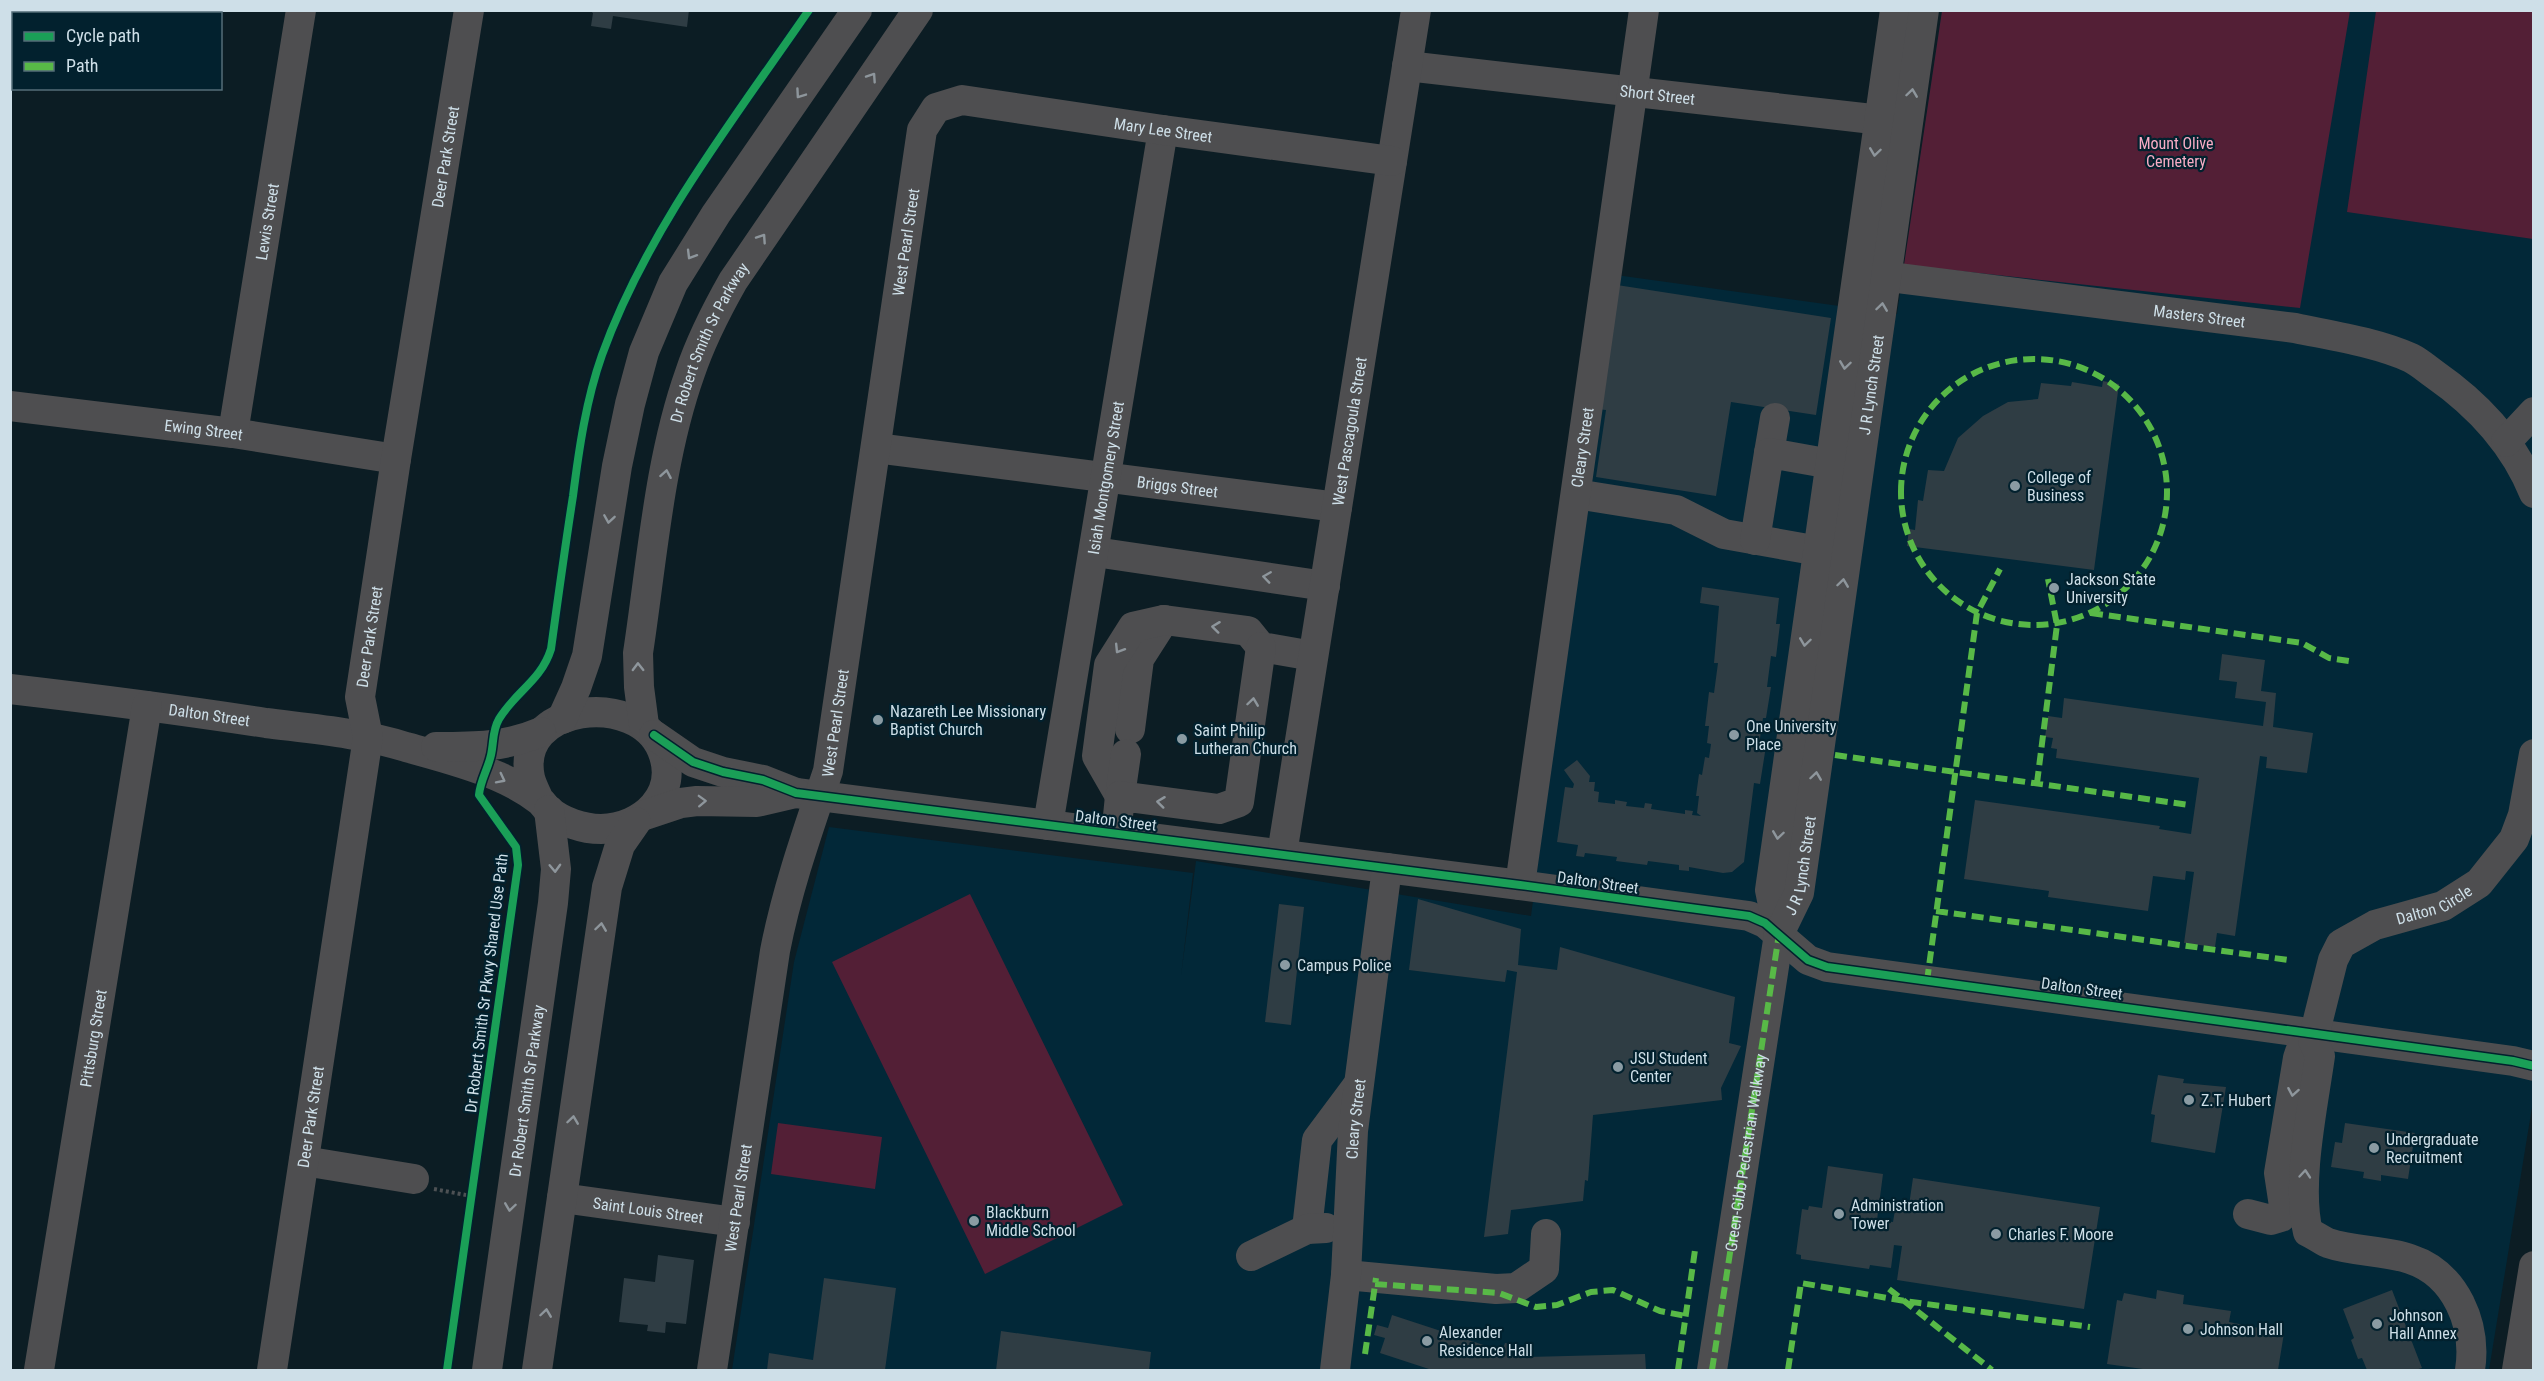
<svg xmlns="http://www.w3.org/2000/svg" width="2544" height="1381" viewBox="0 0 2544 1381" font-family="'Roboto Condensed',sans-serif">
	<style>
		.built { fill: #022838 }
		.green { fill: #531f36 }
		.building { fill: #2f3d44 }
		.lines { fill: none; stroke-linecap: round; stroke-linejoin: round }
		.path { stroke: #4d5154; stroke-width: 4; stroke-dasharray: 3 3; stroke-linecap: butt }
		.minor { stroke: #4e4e50; stroke-width: 30 }
		.quiet { stroke: #58b947; stroke-width: 6; stroke-dasharray: 12 6; stroke-linecap: butt }
		.cycleway-casing { stroke: #02212e; stroke-width: 11 }
		.cycleway { stroke: #1a9f57; stroke-width: 8 }
		.oneway { stroke: #8e969c }
		.poi-dot { fill: #8a9ba3; stroke: #02212e; stroke-width: 2 }
		.labels { text-anchor: middle; stroke-width: 4.5; stroke-linejoin: round; paint-order: stroke }
		.street-label { font-size: 16px; fill: #cedfe8; stroke: #02212e }
		.park-label { font-size: 16px; fill: #f8acc5; stroke: #02212e }
		.poi-label { font-size: 16px; fill: #cedfe8; stroke: #02212e; text-anchor: start }
	</style>
	<rect width="100%" height="100%" fill="#0c1d24"/>
	<!-- built -->
	<path class="built" d="M1942,11H2533L2534,1095L2489,1370H732L794,962L829,827L1193,873L1181,976L1196,861L1531,916L1616,275L1897,314Z"/>
	<!-- green -->
	<path class="green" d="M1942,11H2350L2300,308L1904,265Z
		M2376,11H2533V239L2347,212Z
		M970,894L1123,1205L985,1274L832,962Z
		M778,1123L882,1137L875,1189L771,1174Z"/>
	<!-- building -->
	<path class="building" d="M589,10H689L687,27L613,16L611,29L591,26L593,13Z
		M1617,285L1831,318L1816,415L1731,402L1716,496L1596,477L1606,410L1597,409Z
		M2103,381L2119,384L2094,570L1907,546L1909,529L1915,530L1918,500L1923,501L1928,470L1944,471L1958,438L1983,416L2008,402L2038,399L2041,383L2071,386L2072,382L2102,387Z
		M1702,587L1779,598L1776,624H1780L1776,657L1771,656L1767,687H1771L1766,718H1763L1759,745L1766,746L1760,784L1754,783L1744,862L1732,872L1723,873L1689,867V871L1679,870V865L1648,861L1647,865L1616,861L1617,857L1585,853L1584,857L1576,856L1578,845L1557,842L1565,787L1573,788L1574,784L1564,770L1577,760L1590,776L1589,782H1595L1594,791L1599,792L1598,802L1615,804V800L1627,802L1626,806L1644,808L1645,803L1652,804L1651,809L1685,814V810L1693,811L1692,815L1701,816L1697,813L1699,796H1696L1699,774L1702,775L1705,757L1709,758L1711,744L1707,743L1709,726H1705L1709,692L1714,693L1718,663H1714L1719,606L1700,603Z
		M2222,654L2265,660L2261,691L2276,693L2273,727L2313,733L2307,773L2266,768L2267,757L2260,756L2235,936L2217,933L2215,947L2184,943L2194,872L2186,871L2185,880L2153,876L2148,911L2048,897L2049,891L1964,879L1975,800L2160,826L2159,829L2191,834L2199,778L2056,758L2057,749L2051,748L2053,738L2045,737L2048,716L2062,718L2064,698L2263,726L2266,702L2235,698L2237,682L2219,680Z
		M1418,899L1521,929L1518,965L1557,970L1560,947L1735,997L1729,1043L1741,1046L1721,1088L1722,1100L1593,1115L1588,1181L1585,1180L1583,1201L1511,1210L1508,1234L1484,1237L1517,972L1507,970L1505,982L1409,970Z
		M1279,904L1304,907L1291,1025L1265,1022Z
		M2158,1075L2184,1079L2183,1083L2226,1087L2215,1153L2151,1142L2155,1115L2151,1114Z
		M2345,1123L2415,1133L2408,1179L2381,1175V1181L2363,1178L2364,1172L2331,1167L2335,1142L2342,1143Z
		M1828,1166L1883,1174L1877,1220L1893,1222L1895,1210L1908,1212L1913,1178L2100,1207L2084,1309L1897,1280L1902,1246L1894,1245L1891,1268L1870,1265L1869,1269L1801,1259V1255L1796,1254L1802,1209L1808,1210L1809,1206L1822,1208Z
		M658,1255L694,1260L686,1324L666,1322L665,1333L647,1331L648,1325L619,1322L624,1278L655,1282Z
		M824,1278L896,1288L885,1370H767L769,1353L813,1360Z
		M2157,1290L2184,1295L2183,1304L2231,1311L2229,1322L2284,1333L2278,1370H2150L2107,1364L2117,1300L2122,1301L2124,1293L2156,1299Z
		M2392,1290L2422,1368L2415,1370H2367L2362,1358L2358,1359L2351,1340L2354,1338L2343,1309Z
		M1392,1315L1502,1351L1505,1343L1528,1347V1357L1645,1354L1646,1370H1432L1380,1353L1385,1338L1374,1335L1377,1325L1388,1328Z
		M1001,1331L1151,1352L1149,1370H996Z"/>
	<g class="lines">
		<!-- path -->
		<path class="path" d="M434,1189L471,1196"/>
		<!-- minor -->
		<g class="minor">
			<path id="s1" d="M1407,66L1899,122"/>
			<path id="s2" d="M1866,274L2295,328C2333,336 2375,342 2411,358C2419,362 2427,369 2434,374C2477,404 2514,443 2534,493"/>
			<path id="s3" d="M10,406L233,433L396,459"/>
			<path id="s4" d="M233,433L301,10"/>
			<path d="M2506,442L2534,412"/>
			<path id="s5" d="M876,448L1337,507"/>
			<path d="M1769,453L1775,418"/>
			<path d="M1576,494L1676,510L1724,534L1819,551"/>
			<path d="M1755,540L1769,453L1831,464"/>
			<path d="M1095,552L1325,586"/>
			<path id="s6" d="M10,689C96,699 181,710 266,723C313,729 361,733 406,747C435,755 470,764 497,776C511,782 526,790 539,800C542,802 545,807 548,810C562,822 583,829 601,829C643,828 680,794 662,750C638,690 514,703 530,778C532,786 536,793 539,800"/>
			<path d="M562,719L576,688L587,656L617,466L630,404L644,352L673,283L716,214L857,10"/>
			<path id="s7" d="M644,725L639,687L638,653C652,561 659,460 690,373C701,340 716,311 733,281L918,10"/>
			<path d="M1130,729L1139,659L1164,620"/>
			<path d="M654,735L693,762L723,772L763,780L796,793L1520,885L1749,916L1765,923L1808,960L1827,967L2513,1061L2534,1066"/>
			<path d="M436,747C474,747 506,747 541,732"/>
			<path d="M1120,796L1097,756L1109,665L1133,627L1164,620L1248,631L1261,647L1313,656"/>
			<path d="M1120,796L1126,754"/>
			<path d="M645,815L681,803L697,801L757,802L796,793"/>
			<path d="M1118,816L1120,796L1219,809L1239,802L1261,647"/>
			<path id="s8" d="M1048,825L1163,130"/>
			<path id="s9" d="M1282,854L1416,10"/>
			<path id="s10" d="M1520,885L1644,10"/>
			<path d="M1779,934L1770,890L1895,10"/>
			<path d="M304,1161L414,1179"/>
			<path id="s11" d="M562,1198L735,1222"/>
			<path d="M2248,1214L2271,1220L2281,1217L2284,1206L2279,1173L2298,1058L2300,1052L2313,1040"/>
			<path d="M1307,1229L1317,1140L1358,1085"/>
			<path d="M1251,1256L1307,1229L1326,1228"/>
			<path d="M1346,1275L1496,1289L1516,1288L1544,1269L1546,1234"/>
			<path id="s12" d="M39,1370L147,706"/>
			<path id="s13" d="M272,1370L368,737L360,697L396,459L469,10"/>
			<path id="s14" d="M487,1370L553,903L556,869L549,810"/>
			<path d="M537,1370L607,887L620,845L636,822"/>
			<path id="s15" d="M712,1370L775,951C787,889 808,830 828,771L922,130L936,108L962,100L1163,130L1392,161"/>
			<path id="s16" d="M1335,1370L1346,1275L1353,1131L1387,868"/>
			<path id="s17" d="M1712,1370L1779,934L1799,893L1924,10"/>
			<path id="s18" d="M2470,1370C2477,1325 2456,1274 2410,1259C2384,1250 2354,1252 2328,1243C2321,1240 2315,1235 2308,1232C2296,1184 2313,1106 2320,1056L2313,1040L2333,960L2341,944L2375,925L2443,906L2479,883L2514,839L2523,815L2534,754"/>
			<path d="M2517,1370L2534,1266"/>
		</g>
		<!-- quiet -->
		<path class="quiet" d="M1901 492a133 133 0 1 1 266 0a133 133 0 1 1-266 0Z
			M2091,613L2302,643L2329,658L2349,661
			M1835,755L2189,805
			M2037,783L2057,625L2048,579
			M1936,911L2288,960
			M1927,981L1977,613L2000,569
			M1375,1284L1499,1293L1536,1307L1557,1305L1591,1292L1613,1290L1660,1311L1686,1316
			M1889,1289L1992,1370
			M1365,1354L1376,1278
			M1678,1370L1695,1250
			M1712,1370L1779,934
			M1788,1370L1801,1283L1905,1301L2090,1327"/>
		<!-- cycleway casing -->
		<g class="cycleway-casing">
			<path id="cycleway" d="M654,735L693,762L723,772L763,780L796,793L1520,885L1749,916L1765,923L1808,960L1827,967L2513,1061L2534,1066
				M447,1370L518,865L516,847L479,795C480,781 488,769 491,755C494,742 492,731 499,719C515,692 541,681 551,649C558,598 565,547 573,496C579,449 586,400 602,355C647,230 734,119 809,10"/>
		</g>
		<!-- cycleway -->
		<use href="#cycleway" class="cycleway"/>
	</g>
	<!-- one-way arrows -->
	<defs><path id="oneway-chevron" d="M-2-3.5L2.5 0L-2 3.5" fill="none" stroke-width="1.6" stroke-linecap="round" stroke-linejoin="round" transform="scale(1.5)"/></defs>
	<g class="oneway">
		<use href="#oneway-chevron" transform="translate(872 77) rotate(-56)"/>
		<use href="#oneway-chevron" transform="translate(1912 93) rotate(-82)"/>
		<use href="#oneway-chevron" transform="translate(800 94) rotate(125)"/>
		<use href="#oneway-chevron" transform="translate(1875 152) rotate(98)"/>
		<use href="#oneway-chevron" transform="translate(762 238) rotate(-56)"/>
		<use href="#oneway-chevron" transform="translate(691 255) rotate(121)"/>
		<use href="#oneway-chevron" transform="translate(1882 307) rotate(-82)"/>
		<use href="#oneway-chevron" transform="translate(1845 365) rotate(98)"/>
		<use href="#oneway-chevron" transform="translate(666 474) rotate(-80)"/>
		<use href="#oneway-chevron" transform="translate(609 519) rotate(99)"/>
		<use href="#oneway-chevron" transform="translate(1267 577) rotate(-172)"/>
		<use href="#oneway-chevron" transform="translate(1843 583) rotate(-82)"/>
		<use href="#oneway-chevron" transform="translate(1216 627) rotate(-173)"/>
		<use href="#oneway-chevron" transform="translate(1805 642) rotate(98)"/>
		<use href="#oneway-chevron" transform="translate(1119 649) rotate(122)"/>
		<use href="#oneway-chevron" transform="translate(638 667) rotate(-91)"/>
		<use href="#oneway-chevron" transform="translate(1253 702) rotate(-82)"/>
		<use href="#oneway-chevron" transform="translate(1816 776) rotate(-82)"/>
		<use href="#oneway-chevron" transform="translate(501 779) rotate(27)"/>
		<use href="#oneway-chevron" transform="translate(702 801) rotate(-2)"/>
		<use href="#oneway-chevron" transform="translate(1161 802) rotate(-173)"/>
		<use href="#oneway-chevron" transform="translate(1778 835) rotate(98)"/>
		<use href="#oneway-chevron" transform="translate(555 868) rotate(88)"/>
		<use href="#oneway-chevron" transform="translate(601 927) rotate(-82)"/>
		<use href="#oneway-chevron" transform="translate(2293 1092) rotate(100)"/>
		<use href="#oneway-chevron" transform="translate(573 1120) rotate(-82)"/>
		<use href="#oneway-chevron" transform="translate(2305 1174) rotate(-85)"/>
		<use href="#oneway-chevron" transform="translate(510 1207) rotate(98)"/>
		<use href="#oneway-chevron" transform="translate(546 1313) rotate(-82)"/>
	</g>
	<!-- markers -->
	<g class="poi-dot">
		<circle cx="2015" cy="486" r="6"/>
		<circle cx="2054" cy="588" r="6"/>
		<circle cx="878" cy="720" r="6"/>
		<circle cx="1734" cy="735" r="6"/>
		<circle cx="1182" cy="739" r="6"/>
		<circle cx="1285" cy="965" r="6"/>
		<circle cx="1618" cy="1067" r="6"/>
		<circle cx="2189" cy="1100" r="6"/>
		<circle cx="2374" cy="1148" r="6"/>
		<circle cx="1839" cy="1214" r="6"/>
		<circle cx="974" cy="1221" r="6"/>
		<circle cx="1996" cy="1234" r="6"/>
		<circle cx="2377" cy="1324" r="6"/>
		<circle cx="2188" cy="1329" r="6"/>
		<circle cx="1427" cy="1341" r="6"/>
	</g>
	<g class="labels">
		<!-- street labels -->
		<g class="street-label">
			<text dy="6" stroke="none"><textPath href="#s1" startOffset="252">Short Street</textPath></text>
			<text dy="6" stroke="none"><textPath href="#s15" startOffset="1516">Mary Lee Street</textPath></text>
			<text dy="6" stroke="none"><textPath href="#s13" startOffset="1228">Deer Park Street</textPath></text>
			<text dy="6" stroke="none"><textPath href="#s4" startOffset="214">Lewis Street</textPath></text>
			<text dy="6" stroke="none"><textPath href="#s15" startOffset="1146">West Pearl Street</textPath></text>
			<text dy="6" stroke="none"><textPath href="#s2" startOffset="336">Masters Street</textPath></text>
			<text dy="6" stroke="none"><textPath href="#s7" startOffset="393">Dr Robert Smith Sr Parkway</textPath></text>
			<text dy="6" stroke="none"><textPath href="#s17" startOffset="1000">J R Lynch Street</textPath></text>
			<text dy="6" stroke="none"><textPath href="#s3" startOffset="195">Ewing Street</textPath></text>
			<text dy="6" stroke="none"><textPath href="#s9" startOffset="428">West Pascagoula Street</textPath></text>
			<text dy="6" stroke="none"><textPath href="#s10" startOffset="442">Cleary Street</textPath></text>
			<text dy="6" stroke="none"><textPath href="#s8" startOffset="352">Isiah Montgomery Street</textPath></text>
			<text dy="6" stroke="none"><textPath href="#s5" startOffset="304">Briggs Street</textPath></text>
			<text dy="6" stroke="none"><textPath href="#s13" startOffset="742">Deer Park Street</textPath></text>
			<text dy="6" stroke="none"><textPath href="#s6" startOffset="201">Dalton Street</textPath></text>
			<text dy="6" stroke="none"><textPath href="#s15" startOffset="660">West Pearl Street</textPath></text>
			<text transform="translate(1116 820) rotate(7)" y="6">Dalton Street</text>
			<text dy="6" stroke="none"><textPath href="#s17" startOffset="514">J R Lynch Street</textPath></text>
			<text transform="translate(1598 882) rotate(8)" y="6">Dalton Street</text>
			<text dy="6" stroke="none"><textPath href="#s18" startOffset="640">Dalton Circle</textPath></text>
			<text transform="translate(486 983) rotate(-83)" y="6">Dr Robert Smith Sr Pkwy Shared Use Path</text>
			<text transform="translate(2082 988) rotate(8)" y="6">Dalton Street</text>
			<text dy="6" stroke="none"><textPath href="#s12" startOffset="336">Pittsburg Street</textPath></text>
			<text dy="6" stroke="none"><textPath href="#s14" startOffset="282">Dr Robert Smith Sr Parkway</textPath></text>
			<text dy="6" stroke="none"><textPath href="#s13" startOffset="256">Deer Park Street</textPath></text>
			<text dy="6" stroke="none"><textPath href="#s16" startOffset="252">Cleary Street</textPath></text>
			<text dy="6" stroke="none"><textPath href="#s17" startOffset="220">Green-Gibb Pedestrian Walkway</textPath></text>
			<text dy="6" stroke="none"><textPath href="#s15" startOffset="174">West Pearl Street</textPath></text>
			<text dy="6" stroke="none"><textPath href="#s11" startOffset="87">Saint Louis Street</textPath></text>
		</g>
		<!-- park labels -->
		<g class="park-label">
			<text x="2176" y="149">Mount Olive<tspan x="2176" dy="18">Cemetery</tspan></text>
		</g>
		<!-- poi labels -->
		<g class="poi-label">
			<text x="2027" y="483">College of<tspan x="2027" dy="18">Business</tspan></text>
			<text x="2066" y="585">Jackson State<tspan x="2066" dy="18">University</tspan></text>
			<text x="890" y="717">Nazareth Lee Missionary<tspan x="890" dy="18">Baptist Church</tspan></text>
			<text x="1746" y="732">One University<tspan x="1746" dy="18">Place</tspan></text>
			<text x="1194" y="736">Saint Philip<tspan x="1194" dy="18">Lutheran Church</tspan></text>
			<text x="1297" y="971">Campus Police</text>
			<text x="1630" y="1064">JSU Student<tspan x="1630" dy="18">Center</tspan></text>
			<text x="2201" y="1106">Z.T. Hubert</text>
			<text x="2386" y="1145">Undergraduate<tspan x="2386" dy="18">Recruitment</tspan></text>
			<text x="1851" y="1211">Administration<tspan x="1851" dy="18">Tower</tspan></text>
			<text x="986" y="1218">Blackburn<tspan x="986" dy="18">Middle School</tspan></text>
			<text x="2008" y="1240">Charles F. Moore</text>
			<text x="2389" y="1321">Johnson<tspan x="2389" dy="18">Hall Annex</tspan></text>
			<text x="2200" y="1335">Johnson Hall</text>
			<text x="1439" y="1338">Alexander<tspan x="1439" dy="18">Residence Hall</tspan></text>
		</g>
	</g>
	<!-- border -->
	<rect width="2544" height="1381" fill="none" stroke="#cedfe8" stroke-width="24"/>
	<!-- legend -->
	<rect x="12" y="12" width="210" height="78" fill="#02212e" stroke="#546d78" stroke-width="1.5"/>
	<rect x="24" y="32" width="30" height="9" fill="#1a9f57" stroke="#546d78" stroke-width="1.5"/>
	<text x="66" y="42" font-size="18" fill="#cedfe8">Cycle path</text>
	<rect x="24" y="62" width="30" height="9" fill="#58b947" stroke="#546d78" stroke-width="1.5"/>
	<text x="66" y="72" font-size="18" fill="#cedfe8">Path</text>
</svg>
